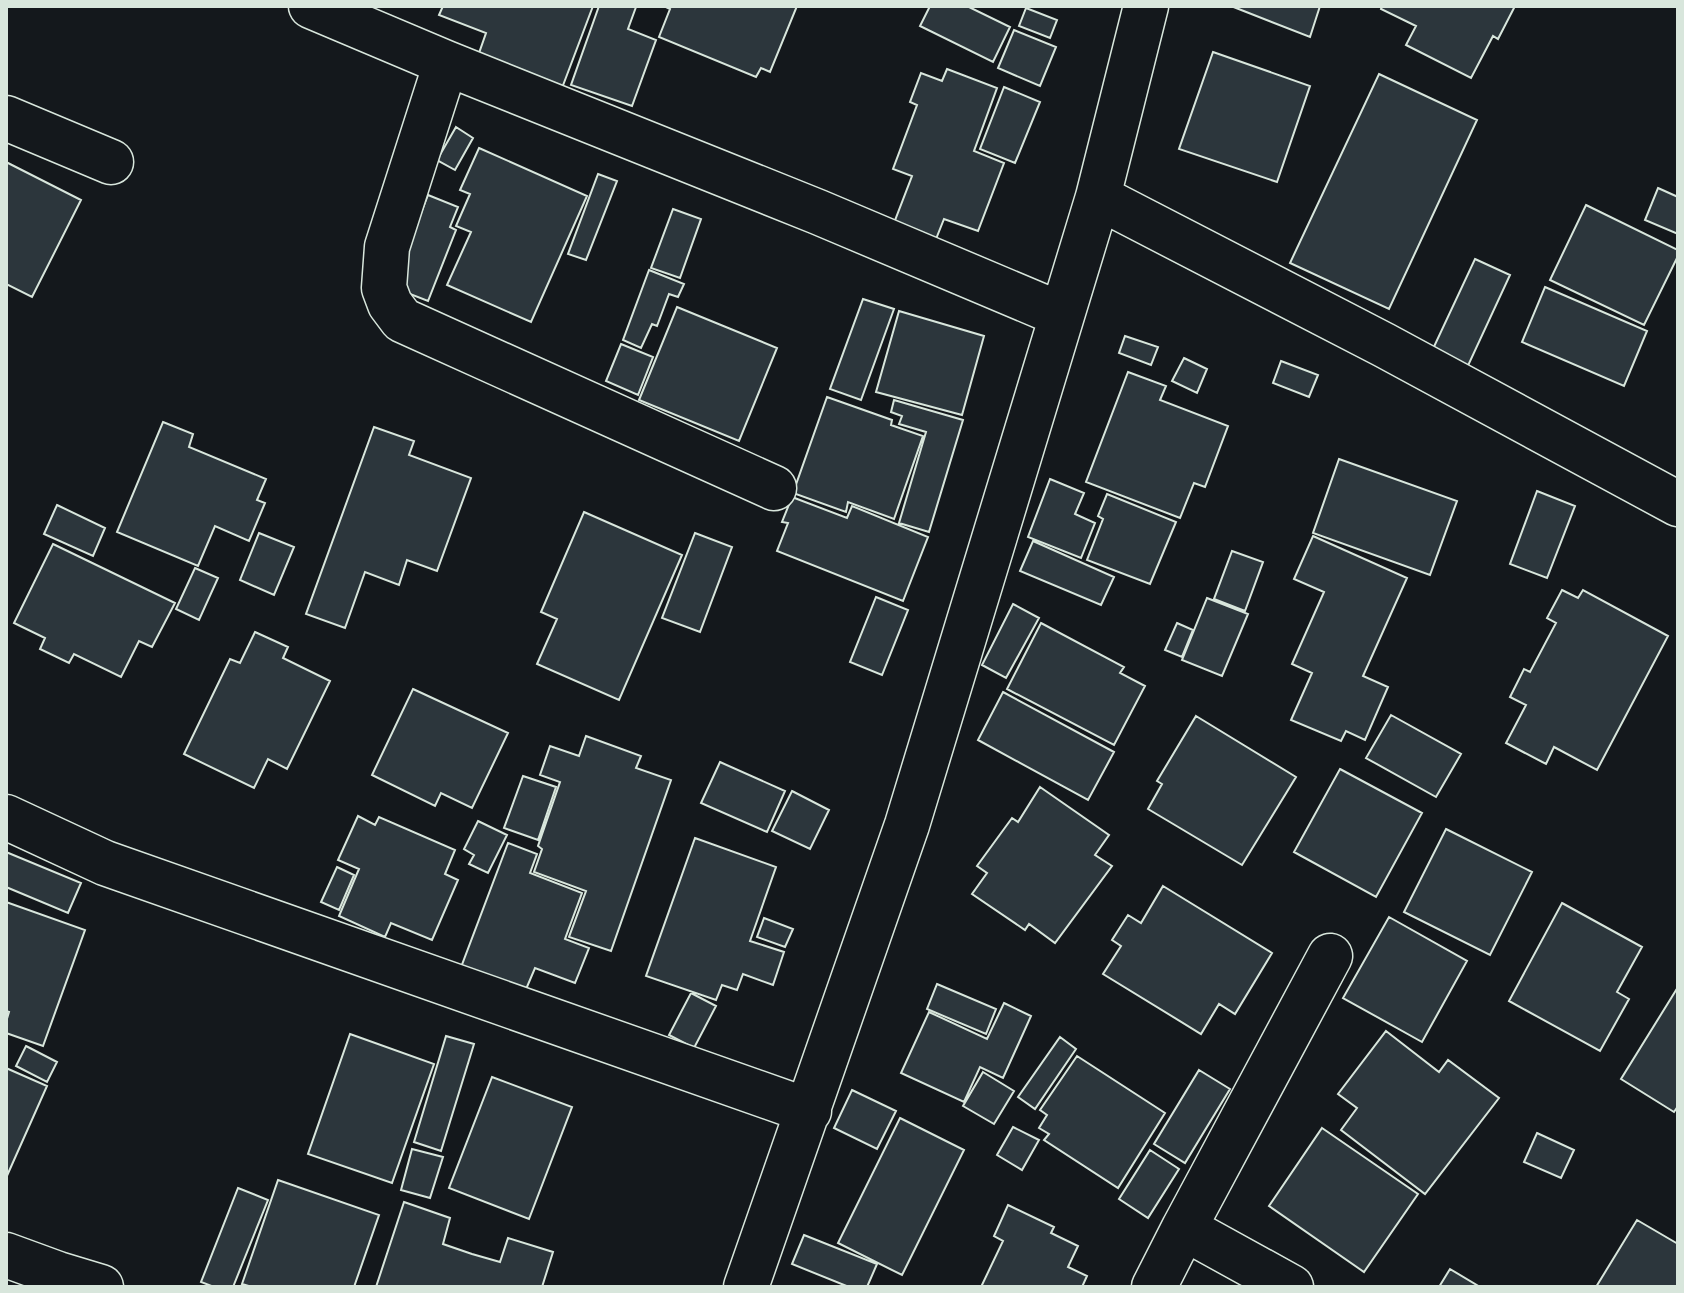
<svg xmlns="http://www.w3.org/2000/svg" width="1684" height="1293" viewBox="0 0 1684 1293" font-family="Rubik,sans-serif">
	<style>
		.building { fill: #2c363c; stroke: #d8e6dc; stroke-width: 2 }
		.lines { fill: none; stroke-linecap: round; stroke-linejoin: round }
		.minor-casing { stroke: #d8e6dc; stroke-width: 47 }
		.minor { stroke: #14181c; stroke-width: 44 }
	</style>
	<rect width="100%" height="100%" fill="#14181c"/>
	<!-- building -->
	<path class="building" d="M443,6H593L562,88L478,56L486,33L439,15Z
		M599,6L636,7L628,29L656,40L632,106L571,85Z
		M664,6H797L770,72L761,68L756,77L659,37L670,9Z
		M930,6H967L1010,27L993,62L920,26Z
		M1231,6H1320L1310,37Z
		M1382,6H1515L1498,39L1493,36L1471,78L1406,45L1416,26L1381,9Z
		M1026,8L1057,20L1050,38L1019,26Z
		M1014,30L1056,47L1040,86L998,68Z
		M1213,52L1310,86L1277,182L1179,149Z
		M947,69L997,88L974,151L1004,163L978,231L944,219L936,239L894,223L912,176L893,169L917,105L910,102L921,73L942,81Z
		M1379,74L1477,120L1389,309L1290,263Z
		M1004,87L1040,102L1015,163L980,149Z
		M456,127L473,138L455,170L437,160Z
		M479,148L587,196L531,322L447,285L471,232L456,226L470,194L460,190Z
		M6,162L81,200L32,297L6,284Z
		M598,174L617,181L586,260L568,254Z
		M1658,188L1678,197V234L1645,220Z
		M428,195L458,207L450,227L456,230L428,301L392,287Z
		M1586,205L1678,250V256L1644,325L1550,280Z
		M673,209L701,219L680,278L651,268Z
		M1475,259L1510,275L1466,370L1431,353Z
		M649,270L684,284L678,297L669,294L657,326L652,324L641,348L623,340Z
		M1545,287L1647,331L1624,386L1522,342Z
		M863,299L894,309L861,400L830,389Z
		M677,307L777,348L739,441L639,400Z
		M899,311L984,336L962,415L876,392Z
		M1125,336L1158,347L1151,365L1119,353Z
		M621,344L653,357L638,395L606,381Z
		M1184,358L1207,369L1197,393L1172,381Z
		M1281,361L1318,375L1309,397L1273,383Z
		M1128,372L1166,386L1160,400L1228,426L1205,487L1194,483L1180,518L1086,482Z
		M827,397L892,420L891,425L923,436L894,519L848,502L846,512L793,493Z
		M894,400L963,420L929,532L899,523L926,432L899,424L902,416L891,412Z
		M163,422L193,434L189,447L266,479L257,500L265,503L249,541L215,526L198,566L117,532Z
		M374,427L414,441L409,455L471,478L437,571L407,560L399,585L365,572L345,628L306,614Z
		M1339,459L1457,501L1430,575L1313,533Z
		M1050,479L1084,493L1075,514L1095,523L1081,558L1028,537Z
		M1537,491L1575,506L1547,578L1510,564Z
		M1107,494L1176,522L1150,584L1087,560L1103,519L1098,516Z
		M792,497L847,518L852,506L928,537L903,601L777,551L788,523L782,522Z
		M57,505L105,528L93,556L44,534Z
		M584,512L682,555L619,700L537,664L557,619L541,612Z
		M259,533L294,547L274,595L240,580Z
		M695,533L732,547L700,632L662,618Z
		M1313,536L1407,578L1363,676L1388,687L1365,740L1346,731L1341,741L1291,720L1312,673L1292,664L1324,592L1294,579Z
		M1033,541L1114,577L1101,605L1020,571Z
		M53,544L175,603L152,647L139,641L121,677L74,654L69,663L40,649L45,638L14,623Z
		M1232,551L1263,562L1245,611L1214,599Z
		M195,568L218,578L199,620L176,609Z
		M1562,590L1578,598L1583,590L1668,636L1597,770L1554,747L1546,764L1506,743L1526,705L1510,697L1524,669L1530,672L1556,623L1547,618Z
		M876,597L908,610L882,675L850,662Z
		M1207,598L1248,614L1222,676L1182,660Z
		M1013,604L1039,618L1006,678L982,665Z
		M1041,623L1124,667L1120,673L1145,686L1114,745L1007,689Z
		M1177,623L1193,630L1182,657L1165,650Z
		M255,632L288,647L283,658L330,681L287,769L268,759L254,788L184,754L230,659L240,663Z
		M413,689L508,733L472,808L441,793L435,806L372,775Z
		M1003,692L1114,752L1088,800L978,740Z
		M1391,715L1461,754L1436,797L1366,758Z
		M1196,716L1296,777L1242,865L1148,809L1162,784L1157,781Z
		M586,736L641,756L636,768L671,780L611,951L569,937L586,891L534,872L542,849L538,846L560,782L540,775L550,746L579,756Z
		M720,762L785,791L767,832L701,803Z
		M1340,769L1422,813L1376,897L1294,852Z
		M523,776L556,787L538,840L504,828Z
		M1040,787L1109,835L1095,855L1112,866L1055,943L1029,924L1025,930L972,894L987,873L977,866L1012,818L1018,822Z
		M792,791L829,810L810,849L772,831Z
		M358,816L375,825L379,817L455,850L445,874L458,880L432,940L391,923L385,937L339,916L359,869L338,860Z
		M478,821L507,835L488,873L469,864L474,855L464,849Z
		M1446,829L1532,872L1490,955L1404,912Z
		M695,838L776,867L750,941L784,952L773,985L743,974L737,990L722,985L716,1000L646,976Z
		M508,843L537,854L530,873L582,893L565,939L589,948L575,983L535,968L524,994L460,970Z
		M6,852L81,883L68,913L6,887Z
		M337,867L354,875L339,910L321,902Z
		M1163,886L1272,953L1235,1014L1219,1004L1201,1034L1103,974L1121,946L1112,940L1128,915L1141,923Z
		M6,902L85,930L43,1046L6,1033V1022L9,1012L6,1011Z
		M1562,903L1642,947L1617,992L1629,999L1600,1051L1509,1001Z
		M1389,917L1467,961L1422,1042L1343,998Z
		M764,918L793,929L785,947L757,937Z
		M937,984L996,1009L986,1034L927,1009Z
		M1678,987V1106L1674,1112L1621,1079Z
		M691,993L716,1006L694,1048L669,1035Z
		M1004,1003L1031,1016L1003,1078L980,1067L964,1102L901,1073L929,1012L987,1039Z
		M1386,1031L1439,1072L1448,1060L1499,1098L1425,1194L1341,1130L1357,1108L1338,1094Z
		M350,1034L434,1064L392,1183L308,1154Z
		M446,1036L474,1044L441,1151L414,1142Z
		M1060,1037L1076,1049L1035,1109L1018,1097Z
		M26,1046L57,1062L47,1082L16,1066Z
		M1077,1056L1165,1113L1118,1188L1044,1140L1049,1134L1039,1128L1047,1115L1040,1110Z
		M6,1068L47,1086L6,1178Z
		M1199,1070L1230,1089L1185,1163L1154,1144Z
		M983,1072L1014,1091L994,1124L963,1106Z
		M492,1077L572,1107L529,1219L449,1188Z
		M852,1090L896,1111L877,1149L834,1128Z
		M900,1118L964,1150L902,1275L838,1243Z
		M1013,1127L1039,1140L1022,1170L997,1155Z
		M1322,1128L1418,1194L1364,1272L1269,1206Z
		M1537,1133L1574,1150L1561,1178L1524,1162Z
		M412,1149L443,1157L430,1198L401,1190Z
		M1150,1150L1179,1169L1148,1218L1119,1199Z
		M278,1180L379,1215L354,1287H252L242,1284Z
		M238,1188L268,1200L233,1287H214L201,1282Z
		M404,1202L450,1218L443,1244L472,1254L500,1262L508,1238L553,1252L542,1287H376Z
		M1008,1205L1054,1227L1051,1233L1078,1246L1068,1267L1087,1276L1082,1287H981L1003,1241L994,1236Z
		M1637,1220L1678,1244V1287H1596Z
		M804,1235L877,1264L867,1287H849L792,1264Z
		M1450,1269L1480,1287H1439Z"/>
	<g class="lines">
		<!-- minor casing -->
		<g class="minor-casing">
			<path id="minor" d="M311,6L446,63L818,212L1062,315
				M446,63L387,247L384,288L390,304L402,320L774,488
				M6,118L111,162
				M1098,197L1384,345L1678,504
				M6,817L105,863L809,1111
				M1184,1228L1330,956
				M6,1255L58,1274L101,1287
				M746,1287L907,825L1098,197L1146,6
				M1154,1287L1184,1228L1291,1287"/>
		</g>
		<!-- minor -->
		<use href="#minor" class="minor"/>
	</g>
	<!-- border -->
	<rect width="1684" height="1293" fill="none" stroke="#d8e6dc" stroke-width="16"/>
</svg>
